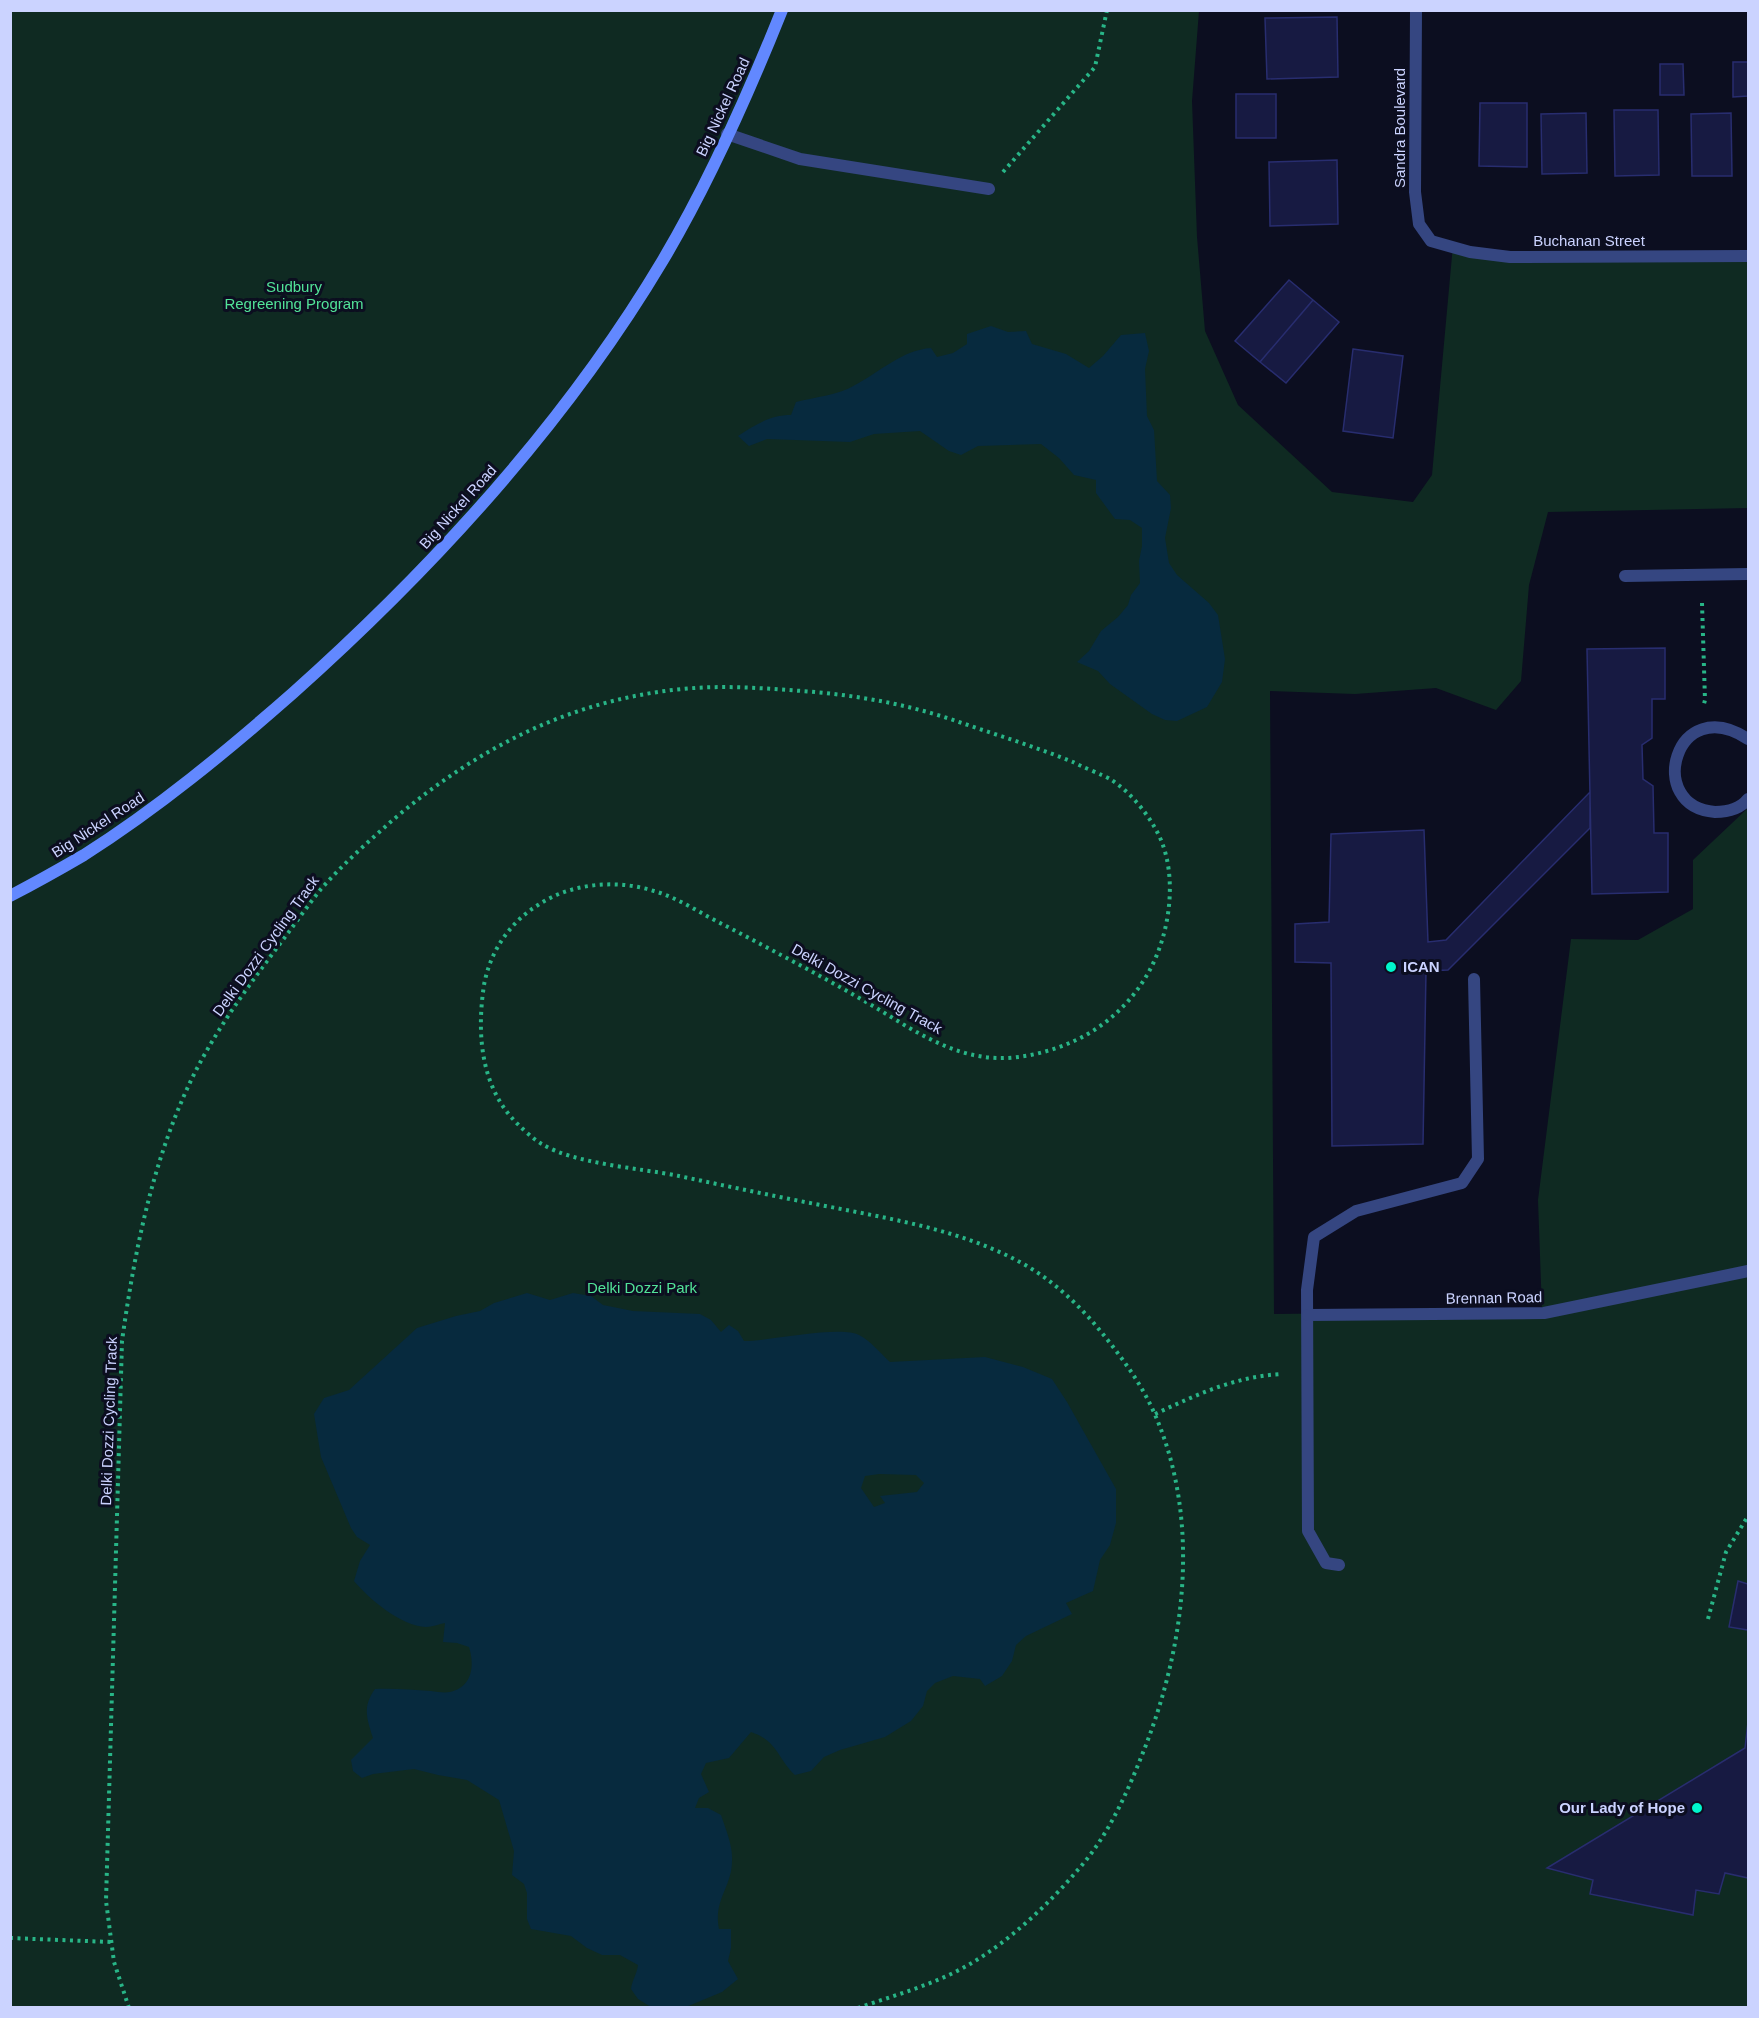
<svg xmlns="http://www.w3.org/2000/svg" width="1759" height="2018" viewBox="0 0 1759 2018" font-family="Arial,sans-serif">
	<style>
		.green { fill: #0f2a22 }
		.water { fill: #072a3e; fill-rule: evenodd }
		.building { fill: #171a42; stroke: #282d6f; stroke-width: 1.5 }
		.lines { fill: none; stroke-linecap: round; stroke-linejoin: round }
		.path { stroke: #28b587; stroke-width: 4; stroke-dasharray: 3 4.5; stroke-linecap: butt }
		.service { stroke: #354681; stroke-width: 12 }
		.minor { stroke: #354681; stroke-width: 12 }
		.secondary { stroke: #6288ff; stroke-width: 12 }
		.poi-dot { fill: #00f6cc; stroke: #0c0e20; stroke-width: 2 }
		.labels { text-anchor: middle; stroke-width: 6; stroke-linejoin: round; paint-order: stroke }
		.street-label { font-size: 15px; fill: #cbd3ff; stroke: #0c0e20 }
		.park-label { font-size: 15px; fill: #52e398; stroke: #0c0e20 }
		.poi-label { font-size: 15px; font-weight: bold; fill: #cbd3ff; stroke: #0c0e20; text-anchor: start }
	</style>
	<rect width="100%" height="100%" fill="#0c0e20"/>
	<!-- green -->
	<path class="green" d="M11,11H1199L1192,101L1197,237L1205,331L1238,405L1332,492L1413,502L1432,475L1453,245L1511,255L1748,254V508L1548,512L1529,585L1521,681L1496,710L1436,688L1355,694L1270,691L1274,1314L1542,1311L1538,1200L1571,939L1638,940L1693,909V860L1748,808V2007L11,2008Z"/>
	<!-- water -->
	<path class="water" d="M991,326L1008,332L1026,331L1032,344L1066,354L1089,368L1103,356L1121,335L1145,333L1149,351L1145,369L1147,416L1154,430L1157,481L1170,495L1171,508L1165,538L1169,563L1177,575L1209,603L1218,615L1225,659L1222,682L1207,707L1177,721L1165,720L1152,714L1110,684L1098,671L1077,662L1089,651L1101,631L1118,617L1128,605L1131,595L1140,583L1139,561L1142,546V528L1130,520L1115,519L1096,493V480L1074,475L1059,458L1041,444L978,446L961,455L949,451L920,431L874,434L850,442L767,439L749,446L738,436C755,425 770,415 791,415L796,402C815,397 839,395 855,385C880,372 902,350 931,348L937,357L953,353L967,344V334Z
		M527,1293L550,1300L573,1293L591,1296L603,1305L633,1311L700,1314L711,1320L721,1332L729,1325L738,1331L744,1341C769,1341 841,1325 859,1335C871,1341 880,1353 890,1362L985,1357L1023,1367L1052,1379L1067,1402L1116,1489V1523L1110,1545L1100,1560L1093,1591L1066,1603L1072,1614L1026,1636L1016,1645L1012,1661L1002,1676L985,1686L980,1679L953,1676L935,1683L927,1691L923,1706L911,1721L885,1737L840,1750L824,1757L811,1771L795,1775C777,1758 778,1741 751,1732L729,1758L706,1763L701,1774L709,1792L699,1798L695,1808H708L721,1815C726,1830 733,1846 732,1861C732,1887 713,1900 719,1929H731V1948L728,1961L738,1979L722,1992L686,2007H651L638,1999L631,1989C632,1980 637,1974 638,1965L620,1955H602L587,1948L571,1936L531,1929L527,1919V1893L524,1884L512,1875L514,1851L499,1800L467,1780L438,1775L414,1769L373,1774L362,1778L353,1771L351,1760L373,1738C367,1719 362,1707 375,1689C394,1688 412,1690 431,1691C437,1692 445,1693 450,1692C472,1687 475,1666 469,1647L457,1643L443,1642L445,1623C439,1624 432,1627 426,1627C401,1626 369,1599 354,1581L360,1561L370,1545L357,1537L351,1528L321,1457L314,1414L324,1398L349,1390L417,1328L456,1316L480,1311L494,1303ZM879,1474L916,1475L924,1483L917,1492L880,1496L885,1503L874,1507L861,1488L865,1476Z"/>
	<!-- building -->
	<path class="building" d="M1337,17L1338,77L1267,79L1265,18Z
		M1733,62H1748V96L1733,97Z
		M1660,64H1683L1684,95H1660Z
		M1236,94H1276V138H1236Z
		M1480,103H1527V167L1479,166Z
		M1614,110H1658L1659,175L1615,176Z
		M1586,113L1587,173L1542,174L1541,114Z
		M1731,113L1732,176H1692L1691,114Z
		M1337,160L1338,224L1270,226L1269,162Z
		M1289,280L1313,300L1260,362L1235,341Z
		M1313,300L1339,322L1286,383L1260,362Z
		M1353,349L1403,356L1393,438L1343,431Z
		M1665,648V699H1652V738L1642,745L1643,779L1653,786L1654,833H1668V892L1592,894L1587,649Z
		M1590,792V828L1448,970L1426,971L1423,1144L1332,1146L1331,963L1295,962V924L1329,922L1331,834L1424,830L1428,942L1446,940Z
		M1738,1581L1748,1584V1630L1729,1627Z
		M1748,1722V1878L1725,1873L1719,1894L1696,1890L1693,1915L1590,1894L1593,1880L1547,1868L1745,1748Z"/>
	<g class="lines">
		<!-- path -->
		<path class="path" d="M1003,172L1095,67L1107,10
			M1702,603L1705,700L1704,704
			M1155,1414C1196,1395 1236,1376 1282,1374
			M1708,1619L1726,1552L1748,1516
			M10,1938L111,1942
			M129,2008L114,1962L106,1901L122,1341C134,1255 151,1168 187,1089C212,1034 249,985 285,937C297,921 309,904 321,889C343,864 369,841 394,819C478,748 570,700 682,689C722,685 762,688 802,691C856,695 908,704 959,722C997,735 1036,747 1073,762C1078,765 1105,776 1110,779C1131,792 1151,817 1161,840C1178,881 1169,938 1147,975C1130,1004 1105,1027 1074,1041C1050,1052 1021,1059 996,1058C948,1056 907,1026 868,1003C821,976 774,951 726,926C703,915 679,898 654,891C616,879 571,883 538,905C509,923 490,952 484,985C477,1031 480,1082 512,1118C518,1125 534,1140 542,1144C574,1164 640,1168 679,1176C731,1187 783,1198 836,1208C902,1221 968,1232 1027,1266C1056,1283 1081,1307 1102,1333C1123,1359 1143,1386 1156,1417C1201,1523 1185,1646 1144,1750C1127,1793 1108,1837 1076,1872C1048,1905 1008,1942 970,1964C936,1984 895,1995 858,2008"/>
		<!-- service -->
		<path class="service" d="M727,134L800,159L989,189
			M1625,576L1748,574
			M1748,739C1675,691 1644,807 1715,812C1728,812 1740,809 1748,799
			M1339,1565L1326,1563L1308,1531L1307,1290L1314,1237L1356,1211L1462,1183L1478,1159L1474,979"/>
		<!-- minor -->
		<path class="minor" d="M1416,10L1415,192L1419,224L1431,241L1470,252L1510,257L1748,256
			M1308,1315L1544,1313L1748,1271"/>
		<!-- secondary -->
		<path class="secondary" d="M10,896C35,883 60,869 84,855C158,808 227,751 293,693C434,567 566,423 663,260C710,181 748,95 782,10"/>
	</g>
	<!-- markers -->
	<g class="poi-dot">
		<circle cx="1391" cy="967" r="6"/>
		<circle cx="1697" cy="1808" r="6"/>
	</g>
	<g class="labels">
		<!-- street labels -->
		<g class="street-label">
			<text transform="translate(723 107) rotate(-65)" y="5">Big Nickel Road</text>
			<text transform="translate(1400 128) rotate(-90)" y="5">Sandra Boulevard</text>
			<text x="1589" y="246">Buchanan Street</text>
			<text transform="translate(458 507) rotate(-48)" y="5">Big Nickel Road</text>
			<text transform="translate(98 825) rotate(-33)" y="5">Big Nickel Road</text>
			<text transform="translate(266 946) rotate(-54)" y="5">Delki Dozzi Cycling Track</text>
			<text transform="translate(867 989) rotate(29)" y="5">Delki Dozzi Cycling Track</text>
			<text transform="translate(1494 1298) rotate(-1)" y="5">Brennan Road</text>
			<text transform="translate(109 1421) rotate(-88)" y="5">Delki Dozzi Cycling Track</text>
		</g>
		<!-- park labels -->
		<g class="park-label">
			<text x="294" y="292">Sudbury<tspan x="294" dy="17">Regreening Program</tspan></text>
			<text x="642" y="1293">Delki Dozzi Park</text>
		</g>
		<!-- poi labels -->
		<g class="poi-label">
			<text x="1403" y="972">ICAN</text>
			<text x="1685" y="1813" text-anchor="end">Our Lady of Hope</text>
		</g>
	</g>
	<!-- border -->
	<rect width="1759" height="2018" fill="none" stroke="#cbd3ff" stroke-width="24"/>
</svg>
